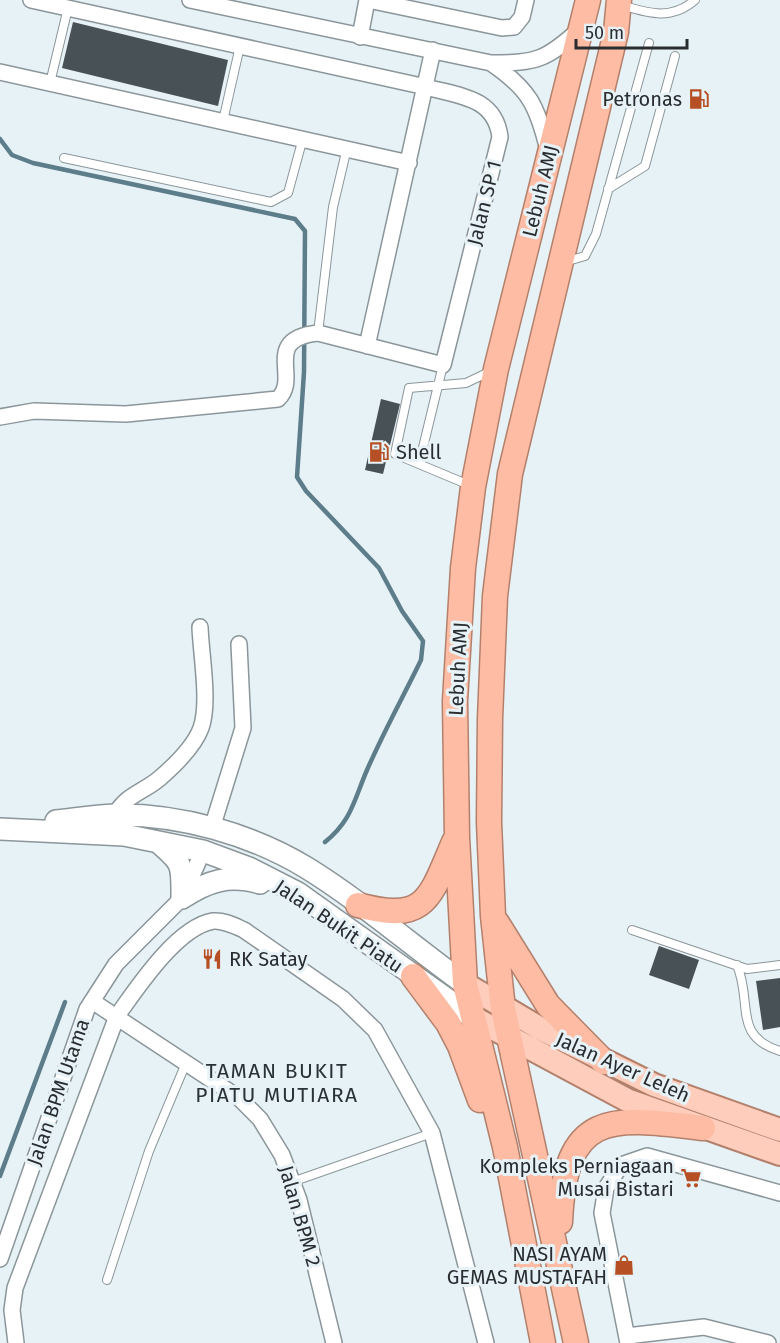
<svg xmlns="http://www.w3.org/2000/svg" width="780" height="1343" viewBox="0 0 780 1343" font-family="'Fira Sans',sans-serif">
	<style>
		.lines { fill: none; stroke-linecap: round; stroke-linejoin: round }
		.stream { stroke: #5d7d8b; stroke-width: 4.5 }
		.building { fill: #485155 }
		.service-casing { stroke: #8b969a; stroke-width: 10 }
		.minor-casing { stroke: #8b969a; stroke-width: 18 }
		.secondary-casing { stroke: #8b969a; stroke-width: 24 }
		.primary-casing { stroke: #b3806c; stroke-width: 26 }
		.trunk-casing { stroke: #b3806c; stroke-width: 27 }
		.service { stroke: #fff; stroke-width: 8 }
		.minor { stroke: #fff; stroke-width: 15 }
		.secondary { stroke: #fff; stroke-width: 21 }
		.primary { stroke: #fecdbb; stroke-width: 22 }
		.trunk { stroke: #febca4; stroke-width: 24 }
		.labels { text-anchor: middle; stroke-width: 6; stroke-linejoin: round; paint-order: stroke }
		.poi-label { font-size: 20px; fill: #292d2f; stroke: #e7f2f7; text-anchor: end }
		.street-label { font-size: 20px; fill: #292d2f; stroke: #e7f2f7 }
		.neighbourhood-label { font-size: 21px; letter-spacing: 1.5px; fill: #293235; stroke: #e7f2f7 }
	</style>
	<rect width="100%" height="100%" fill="#e7f2f7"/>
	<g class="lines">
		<!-- stream -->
		<path class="stream" d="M0,139L12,155L33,163L295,219L305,231L304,372L297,477L306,491L379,568L402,611L423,641L421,660C403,697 383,733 367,770C354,800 352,820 325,842
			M0,1176L65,1002"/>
	</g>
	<!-- building -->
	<path class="building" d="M73,22L228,60L218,106L62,68Z
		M381,399L400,404L383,474L365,470Z
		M659,946L699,960L689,989L649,975Z
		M780,978V1027L763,1030L756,981Z"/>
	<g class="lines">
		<!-- service casing -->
		<g class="service-casing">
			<path id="service" d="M621,5C648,13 671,21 695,0
				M50,83L68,8
				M223,121L240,46
				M64,158L271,202L288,193L303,138
				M608,189L645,166L675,56
				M564,262L585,256L596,234L649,43
				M318,333L333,207L347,148
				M419,464L443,365
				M469,485L395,454L409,388L466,383L491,371
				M632,930L747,969L780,965
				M737,965C753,1003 732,1036 780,1051
				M292,1182L432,1133
				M107,1280L149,1151L186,1063"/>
		</g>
		<!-- minor casing -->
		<g class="minor-casing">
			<path id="minor" d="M190,0L491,63C537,63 546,60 580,29
				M368,0L502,28L514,27L522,17L526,0
				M360,37L367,0
				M491,63C529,89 537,105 548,150
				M0,72L409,163
				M367,346L433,50
				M0,417L34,411L126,414L278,399C301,378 261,339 318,333L443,365L500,137C495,97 459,96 426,87L31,0
				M115,815C125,795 144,792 160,778C175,765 194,747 201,728C210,703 201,655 200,627
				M212,828L243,728L239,644
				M92,1001L239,1098L260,1119L282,1155L299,1200L334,1343
				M0,1259L87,1009L116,964L182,898L203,851
				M627,1336L704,1327L768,1343
				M16,1343L12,1310L15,1288L117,1016C137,988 177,927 213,921C224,920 235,926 244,930L343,999L375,1030L432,1133L486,1343
				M628,1343L602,1213L606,1188L621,1165L647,1156L780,1193"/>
		</g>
		<!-- secondary casing -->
		<g class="secondary-casing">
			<path id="secondary" d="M56,821C75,819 95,816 115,815C180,814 251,834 307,868C362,902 412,946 465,984
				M0,829L124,835L203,851L249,868L298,893L472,1017
				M158,842C184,864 182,865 182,898
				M182,898C208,881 229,874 260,883"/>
		</g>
		<!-- primary casing -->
		<g class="primary-casing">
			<path id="primary" d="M465,984L541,1029L654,1085L780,1130
				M472,1017L627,1100L780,1154"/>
		</g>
		<!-- trunk casing -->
		<g class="trunk-casing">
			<path id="trunk" d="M358,905C426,924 430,898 454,842
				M497,923L548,1005L604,1062
				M413,976L448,1023L460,1046L480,1100
				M560,1222C565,1109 611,1117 703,1128
				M543,1343L505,1147L465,984L457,837L455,701L463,568L473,487L496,369L588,0
				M576,1343L503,1009L493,916L489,822L490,719L495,596L510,474L616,32L619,0"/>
		</g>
		<!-- service -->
		<use href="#service" class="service"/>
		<!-- minor -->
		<use href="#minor" class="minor"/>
		<!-- secondary -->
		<use href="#secondary" class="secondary"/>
		<!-- primary -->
		<use href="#primary" class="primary"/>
		<!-- trunk -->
		<use href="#trunk" class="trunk"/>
	</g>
	<!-- icons -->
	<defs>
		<g id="fuel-bare" transform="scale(1.62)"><path d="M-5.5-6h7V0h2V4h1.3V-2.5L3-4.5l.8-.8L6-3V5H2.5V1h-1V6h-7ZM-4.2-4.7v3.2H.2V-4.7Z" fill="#b65024" stroke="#e7f2f7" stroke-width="2.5" paint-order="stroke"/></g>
		<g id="restaurant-bare" transform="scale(1.62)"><path d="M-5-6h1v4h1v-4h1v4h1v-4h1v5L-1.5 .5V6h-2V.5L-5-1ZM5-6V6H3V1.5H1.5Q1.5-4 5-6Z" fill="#b65024" stroke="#e7f2f7" stroke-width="2.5" paint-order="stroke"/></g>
		<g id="supermarket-bare" transform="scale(1.62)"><path d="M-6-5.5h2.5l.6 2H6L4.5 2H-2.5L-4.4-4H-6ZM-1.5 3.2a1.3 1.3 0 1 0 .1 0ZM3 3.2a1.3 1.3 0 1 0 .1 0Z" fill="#b65024" stroke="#e7f2f7" stroke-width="2.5" paint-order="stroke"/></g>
		<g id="shop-bare" transform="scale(1.62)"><path d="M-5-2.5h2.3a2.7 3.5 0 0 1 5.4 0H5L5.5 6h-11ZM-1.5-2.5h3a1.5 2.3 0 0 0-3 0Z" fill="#b65024" stroke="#e7f2f7" stroke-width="2.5" paint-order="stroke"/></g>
	</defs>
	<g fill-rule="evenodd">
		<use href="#fuel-bare" x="699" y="99"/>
		<use href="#fuel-bare" x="379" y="452"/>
		<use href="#restaurant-bare" x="212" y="959"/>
		<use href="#supermarket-bare" x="691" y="1178"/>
		<use href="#shop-bare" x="624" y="1265"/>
	</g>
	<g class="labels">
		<!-- poi labels -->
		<g class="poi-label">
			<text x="682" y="106">Petronas</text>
			<text x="396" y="459" text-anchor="start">Shell</text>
			<text x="229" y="966" text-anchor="start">RK Satay</text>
			<text x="674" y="1173">Kompleks Perniagaan<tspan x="674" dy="23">Musai Bistari</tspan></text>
			<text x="607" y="1261">NASI AYAM<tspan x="607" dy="23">GEMAS MUSTAFAH</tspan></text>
		</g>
		<!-- street labels -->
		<g class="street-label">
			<text transform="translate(540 191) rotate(-76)" y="7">Lebuh AMJ</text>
			<text transform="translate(484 203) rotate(-76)" y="7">Jalan SP 1</text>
			<text transform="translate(458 669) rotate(-87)" y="7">Lebuh AMJ</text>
			<text transform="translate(339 926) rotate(34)" y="7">Jalan Bukit Piatu</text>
			<text transform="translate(623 1067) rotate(24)" y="7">Jalan Ayer Leleh</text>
			<text transform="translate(58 1092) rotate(-71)" y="7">Jalan BPM Utama</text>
			<text transform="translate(300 1216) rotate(74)" y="7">Jalan BPM 2</text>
		</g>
		<!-- neighbourhood labels -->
		<g class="neighbourhood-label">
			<text x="277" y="1078">TAMAN BUKIT<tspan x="277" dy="24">PIATU MUTIARA</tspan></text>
		</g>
	</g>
	<!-- scale -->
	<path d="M576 39v9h111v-9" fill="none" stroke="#292d2f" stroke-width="3"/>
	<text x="585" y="39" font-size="18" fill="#292d2f" stroke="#e7f2f7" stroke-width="4.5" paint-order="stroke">50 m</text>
</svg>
